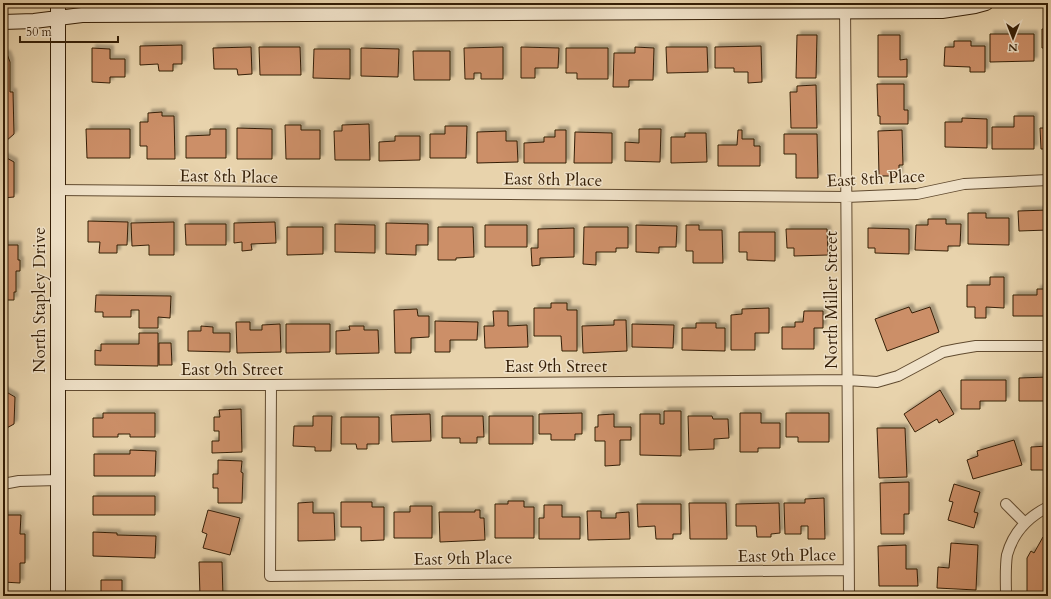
<svg xmlns="http://www.w3.org/2000/svg" width="1051" height="599" viewBox="0 0 1051 599" font-family="Cardo,serif">
	<style>
		.building { fill: #cc8f68; stroke: #341e06; filter: url(#shadow) }
		.lines { fill: none; stroke-linecap: round; stroke-linejoin: round }
		.street-casing { stroke: #614b30; stroke-width: 12 }
		.secondary-casing { stroke: #341e06; stroke-width: 16 }
		.street { stroke: #f0e2c9; stroke-width: 10 }
		.secondary { stroke: #f0e2c9; stroke-width: 14 }
		.labels { text-anchor: middle; stroke-width: 3; stroke-linejoin: round; paint-order: stroke }
		.street-label { font-size: 17px; fill: #341e06; stroke: #f0e2c9 }
	</style>
	<defs>
		<filter id="shadow"><feDropShadow dx="3.5" dy="-3.5" stdDeviation="1" flood-color="#0004"/></filter>
	</defs>
	<rect width="100%" height="100%" fill="#e8d3ac"/>
	<filter id="stains"><feTurbulence type="fractalNoise" baseFrequency=".005" numOctaves="4"/><feColorMatrix values="0 0 0 0 .2 0 0 0 0 .09 0 0 0 0 .02 0 0 0 .5 -.17"/></filter>
	<radialGradient id="worn" r=".72"><stop offset=".6" stop-color="#630" stop-opacity="0"/><stop offset="1" stop-color="#630" stop-opacity=".3"/></radialGradient>
	<!-- building -->
	<path class="building" d="M1042,29H1048V48H1042Z
		M990,34H1034V61L990,62Z
		M797,35H817L816,78H796Z
		M878,35H900V60L907,59V77H878Z
		M954,41H971V46H985V72H970V67L944,66L945,47H954Z
		M182,45V64H173V71H159L158,64L140,65V46Z
		M761,46L762,82L748,83V72H734V68H715V47Z
		M251,47L252,74L238,75L237,69H214L213,48Z
		M259,47H300L301,75H260Z
		M503,47V79H481V73H474V79H465L464,48Z
		M521,47L559,48L558,68H535V78H521Z
		M635,47L654,48L653,80H629V87H613L614,53H635Z
		M666,47H707L708,72L667,73Z
		M92,48L110,49V59H125V77H110V83L92,82Z
		M361,48L399,49L398,77L361,76Z
		M566,48H608V79H577V73H566Z
		M314,49H350V79L313,78Z
		M413,51H450V80H414Z
		M3,54H7L10,62V92H13L14,134L6,141H3Z
		M877,84H904V110H908V124H880V116H878Z
		M816,85L817,128H791L790,92H797V86Z
		M162,112V116H174L175,159H147V146H140V122H148V113Z
		M1014,116H1034V149H992V127H1014Z
		M962,118L987,119V148L945,147V122H962Z
		M369,124L370,160H335L334,131H342V125Z
		M285,125H301V130H320V159H286Z
		M445,126H467L466,158H430V134H445Z
		M237,128L272,129V159H237Z
		M1040,128H1048V149H1041Z
		M86,129H130V158H87Z
		M210,129H226V158H186V136L210,135Z
		M639,129H661L660,162L625,161V142L639,143Z
		M555,130H566V163H524V143L544,142V137H555Z
		M738,130H742V139H754V146H760V166H718V145H737Z
		M902,130L903,165H899V176H879L878,131Z
		M506,131V141H517L518,162L477,163V132Z
		M575,132L612,133V163H574Z
		M685,133H706L707,162L671,163V137H685Z
		M784,134H817L818,178H796V154H784Z
		M395,136H420V160L379,161V142L395,141Z
		M3,156L14,162V197L3,198Z
		M1048,210V230L1019,231L1018,211Z
		M968,213H986V218H1009V245L968,244Z
		M928,219H946V224H961L960,246H948V251L915,250L916,225H928Z
		M88,221L128,222L127,245H117V253H99L100,242H88Z
		M174,222V255H149V245L132,246L131,223Z
		M275,222L276,243L251,244L252,250L242,251V242L234,243V223Z
		M386,223L428,224V245H416V255L386,254Z
		M185,224H226V245H186Z
		M335,224L375,225V253L335,252Z
		M485,225H527V247H485Z
		M636,225L677,226L676,247H659V253L636,252Z
		M686,225H699V230H722L723,263H693V251H686Z
		M287,227H323V254L287,255Z
		M438,227H473L474,257L456,258V260H438Z
		M584,227H628V248H616V252H596V265L583,264Z
		M574,228V257L540,258V265L532,266L531,248H538V229Z
		M868,228L909,229V254L875,253V248H868Z
		M786,229H827L828,255L794,256V248H787Z
		M739,232H775V261L747,260V252H739Z
		M3,245H18V260H20V271H16V292H14V300H3Z
		M990,277H1004V308L986,307V318H975V307H967V285H990Z
		M1037,289H1048V316H1013V295H1037Z
		M96,295L171,296L170,318L158,317V328H139V310H131V317H103V312H95Z
		M551,303H567V310H577V351H562L561,336H534V308H551Z
		M909,307L912,313L930,307L939,332L887,351L875,319Z
		M769,308V333H755V350H731V315L742,314V309Z
		M417,309L418,316H429V337L411,338V353H395L394,310Z
		M493,311H508V326L527,325L528,347L485,348L484,326H494Z
		M804,311H823V328H814V349H782V327H795V322H803Z
		M614,320H626L627,351L583,353L582,326L614,325Z
		M435,321L478,322L477,340H450V352H435Z
		M236,322H250V330H262V325L280,324L281,352L237,353Z
		M696,323H716V328H725V351L682,350V328H696Z
		M286,324H330V352L286,353Z
		M632,324L674,325L673,348L632,347Z
		M201,326L213,327V333H230V352L188,351V331H201Z
		M349,326H364V330H378L379,353L336,354V331L350,330Z
		M139,333H158V366L95,365V350L101,351V344H139Z
		M159,343H171L172,365H159Z
		M1048,377V401H1019V378Z
		M961,380H1006V401H980V409H961Z
		M3,390L15,397L14,424L3,430Z
		M940,390L954,414L939,423L937,419L915,432L904,414Z
		M241,409L242,452L212,453V441H219V431H214V417H220L219,410Z
		M664,411H681V456L640,455V414H660V424H664Z
		M103,413H155V437H130V434H118V437H93V418H103Z
		M582,413V434H575V440H551V434H539V414Z
		M740,413H761V423H780V448H758V452H740Z
		M786,413H829V442H798V437H786Z
		M430,414L431,441L392,442L391,415Z
		M614,414V427H631V440H620V465L605,466V441H595V427H598V415Z
		M313,416H332L331,451H315V447L293,446L294,426H313Z
		M442,416H483L484,437H477V443H460V438H442Z
		M489,416H533V444H489Z
		M688,416H712L713,419H728L729,438L714,439V449L689,450Z
		M341,417H379V444H367V449H357L356,444H341Z
		M877,428H905L907,477L879,478Z
		M1014,440L1022,465L973,479L967,460L978,456L977,451Z
		M1048,446V470H1031V447Z
		M130,450L156,451L155,476H94V454H130Z
		M218,460L242,461L241,472L243,473L242,503H218V488H213V474H218Z
		M909,482V514H904V534H881L880,483Z
		M954,484L980,492L974,512L978,513L974,528L948,520L953,502L949,501Z
		M93,496H155V515H93Z
		M824,498L825,539H808V526H801V534H785L784,503H805V499Z
		M508,501H524V507H534V538H495V504H508Z
		M313,502V513H334L335,540L298,541V503Z
		M341,502H372V507H384V540L361,541V527H341Z
		M689,503H726L727,539H690Z
		M779,503L780,533L771,534V537H757L756,526H736V504Z
		M637,504H681V534H673V539H656L655,526L638,527Z
		M544,505H562V517H580V539H539V518H544Z
		M410,506H432V538H394V512H410Z
		M208,510L240,518L230,555L203,548L207,534L202,532Z
		M475,510H480V518H484L485,540L440,542L439,512H475Z
		M587,511H601V518H616V513L629,512L630,539L588,540Z
		M3,515H21L20,534H25V563H20V583L3,582Z
		M93,532L117,533V535L156,536L155,558L93,556Z
		M1043,537L1048,540V595H1027V558L1031,551L1034,553Z
		M951,543L978,545L976,590L937,588L938,567L949,568Z
		M906,545V569H917L918,586H879L878,546Z
		M199,562H222L223,596H200Z
		M101,580H122V596H101Z"/>
	<g class="lines">
		<!-- street casing -->
		<g class="street-casing">
			<path id="street" d="M845,3L849,596
				M57,190L846,197L917,194L964,184L1048,180
				M57,385H271L847,380L877,382L898,376L943,352L958,349L976,346H1048
				M271,385L270,576L848,570
				M3,484L19,481L58,480
				M1006,504L1024,522
				M1006,596C1006,583 1005,568 1007,555C1013,533 1028,517 1048,507"/>
		</g>
		<!-- secondary casing -->
		<g class="secondary-casing">
			<path id="secondary" d="M58,3V596
				M3,22L34,21L82,15L942,11L975,6L986,3"/>
		</g>
		<!-- street -->
		<use href="#street" class="street"/>
		<!-- secondary -->
		<use href="#secondary" class="secondary"/>
	</g>
	<g class="labels">
		<!-- street labels -->
		<g class="street-label">
			<text transform="translate(229 176) rotate(1)" y="6">East 8th Place</text>
			<text transform="translate(876 178) rotate(-3)" y="6">East 8th Place</text>
			<text transform="translate(553 179) rotate(1)" y="6">East 8th Place</text>
			<text transform="translate(39 300) rotate(-90)" y="6">North Stapley Drive</text>
			<text transform="translate(831 300) rotate(-90)" y="6">North Miller Street</text>
			<text x="556" y="372">East 9th Street</text>
			<text x="232" y="375">East 9th Street</text>
			<text transform="translate(787 555) rotate(-1)" y="6">East 9th Place</text>
			<text transform="translate(463 558) rotate(-1)" y="6">East 9th Place</text>
		</g>
	</g>
	<!-- margin -->
	<rect width="1051" height="599" fill="none" stroke="#e8d3ac" stroke-width="16"/>
	<rect x="4" y="4" width="1043" height="591" fill="none" stroke="#341e06" stroke-width="2"/>
	<rect x="8" y="8" width="1035" height="583" fill="none" stroke="#341e06"/>
	<!-- north arrow -->
	<g transform="translate(1013 38) rotate(180)" stroke="#f0e2c9" stroke-width="3" paint-order="stroke">
	<path d="M0-3L7 15L0 10L-7 15Z" fill="#341e06"/>
	<text y="-6" font-size="11" font-weight="bold" text-anchor="middle" fill="#341e06">N</text>
	</g>
	<!-- scale -->
	<path d="M20 36v6h98v-6" fill="none" stroke="#341e06" stroke-width="2"/>
	<text x="26" y="36" font-size="12" fill="#341e06" stroke="#f0e2c9" stroke-width="3" paint-order="stroke">50 m</text>
	<rect width="100%" height="100%" filter="url(#stains)"/>
	<rect width="100%" height="100%" fill="url(#worn)"/>
</svg>
